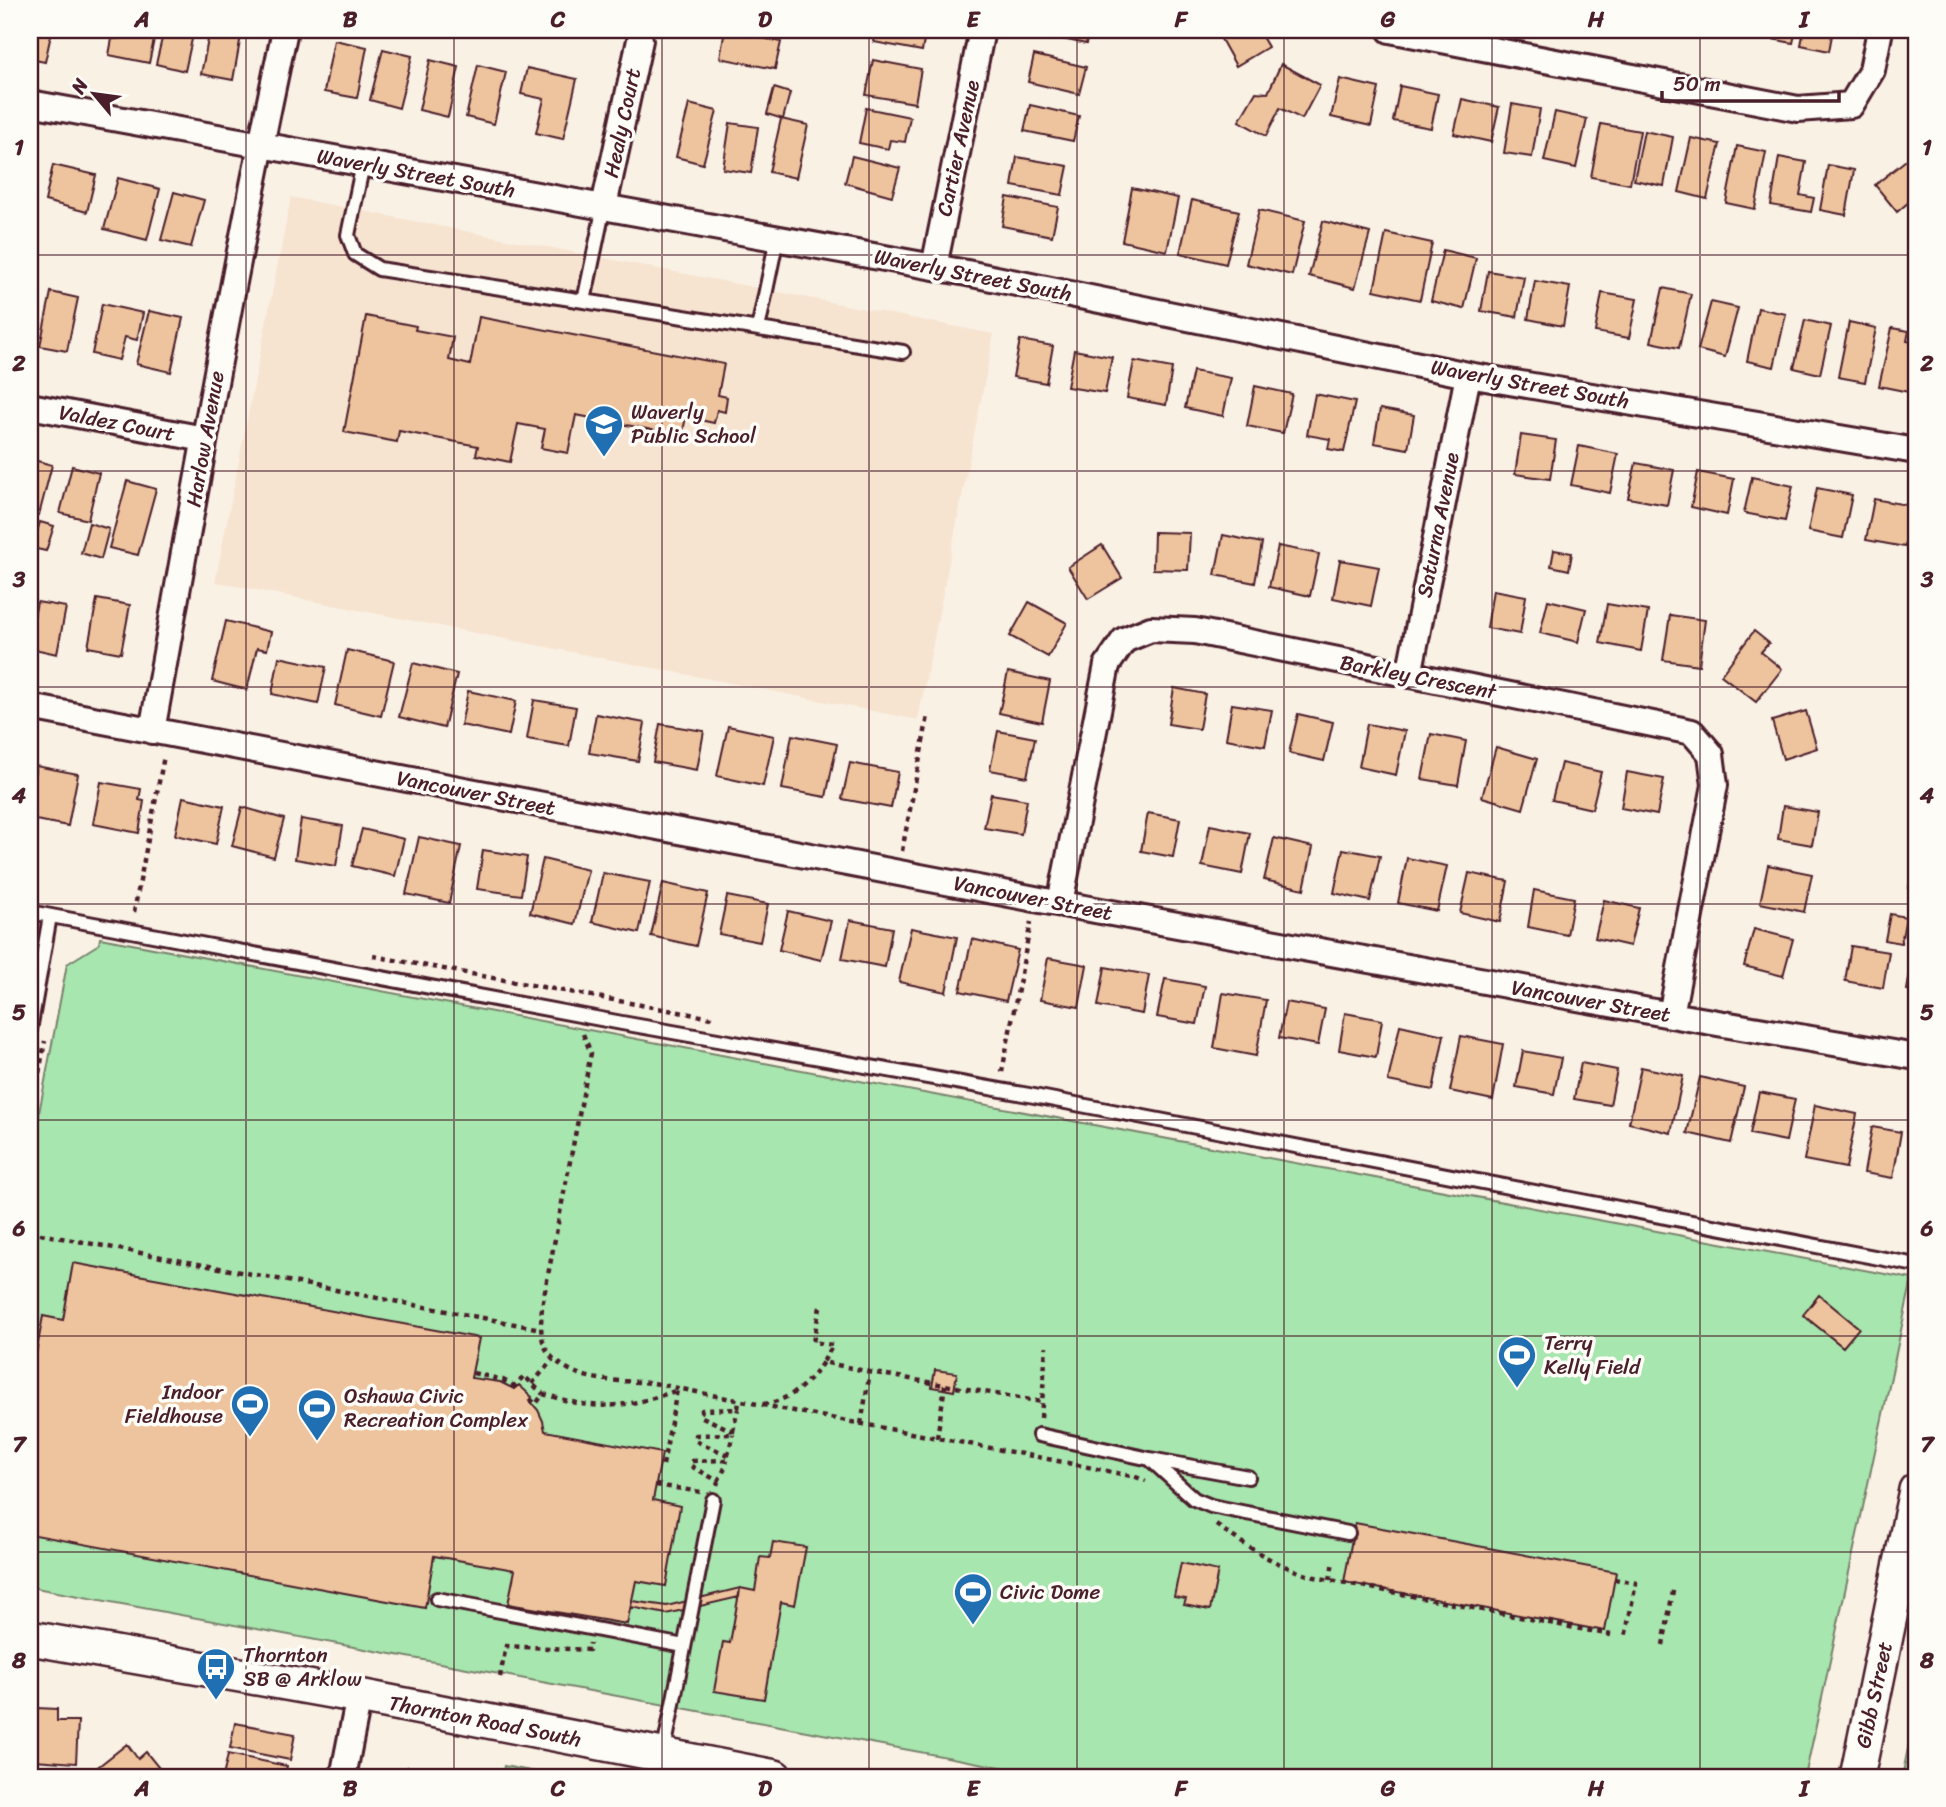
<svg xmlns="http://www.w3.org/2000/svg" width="1946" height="1807" viewBox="0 0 1946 1807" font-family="Sriracha,sans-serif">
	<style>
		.built { fill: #f6e4d0 }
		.green { fill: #a7e6ae; stroke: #78826c; stroke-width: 2 }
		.building { fill: #eec49e; stroke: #4a1f2b; stroke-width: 2 }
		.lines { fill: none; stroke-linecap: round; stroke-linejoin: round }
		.lane-casing { stroke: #4a1f2b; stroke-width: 18 }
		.street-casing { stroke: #4a1f2b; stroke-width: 30 }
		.secondary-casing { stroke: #4a1f2b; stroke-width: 38 }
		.path { stroke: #4a1f2b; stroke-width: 4.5; stroke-dasharray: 5 5; stroke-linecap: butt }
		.lane { stroke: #fdfcf7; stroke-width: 12 }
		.street { stroke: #fdfcf7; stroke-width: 24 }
		.secondary { stroke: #fdfcf7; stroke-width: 33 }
		.grid { fill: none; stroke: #4a1f2b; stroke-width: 2; stroke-opacity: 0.55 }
		.labels { text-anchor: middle; stroke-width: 7; stroke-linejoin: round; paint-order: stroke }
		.street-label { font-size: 21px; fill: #4a1f2b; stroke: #fdfcf7 }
		.poi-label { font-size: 21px; fill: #4a1f2b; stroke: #fdfcf7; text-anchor: start }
		.neatline { fill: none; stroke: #4a1f2b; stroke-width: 2.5 }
		.grid-label { font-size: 23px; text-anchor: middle; font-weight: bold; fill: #4a1f2b }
	</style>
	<rect width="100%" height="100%" fill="#faf1e5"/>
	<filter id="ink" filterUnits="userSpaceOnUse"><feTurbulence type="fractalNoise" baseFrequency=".0143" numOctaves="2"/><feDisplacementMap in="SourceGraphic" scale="14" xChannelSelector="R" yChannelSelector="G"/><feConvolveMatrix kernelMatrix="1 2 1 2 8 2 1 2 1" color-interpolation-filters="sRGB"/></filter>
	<g filter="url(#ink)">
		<!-- built -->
		<path class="built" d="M291,197L994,334L918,720L215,582Z"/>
		<!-- green -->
		<path class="green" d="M100,938L1912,1279L1805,1777H1054L30,1587V1161L67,964L99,944Z
			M1916,1710V1777H1902Z
			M504,1766L562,1777H502Z"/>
		<!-- building -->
		<path class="building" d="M30,30H52L45,62L30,59Z
			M124,30H156L149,63L109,55L112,39L122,38Z
			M164,30H194L185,71L156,64Z
			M210,30H242L233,80L201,74Z
			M725,30L781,42L775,69L720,58Z
			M876,30H926L922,51L874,42Z
			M1040,30H1089L1086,44L1039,34Z
			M1221,30H1258L1268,47L1236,66L1217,32Z
			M1768,30H1796L1793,43L1766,38Z
			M1804,30H1833L1829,51L1801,45Z
			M334,40L367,47L357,98L324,92Z
			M383,49L412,56L399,108L370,100Z
			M1034,55L1086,67L1079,94L1028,82Z
			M430,60L459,67L448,117L419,110Z
			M873,60L921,69L915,103L866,95Z
			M1281,64L1320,85L1302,119L1280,108L1266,136L1239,121L1256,92L1268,93Z
			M478,65L506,72L494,124L466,117Z
			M527,68L577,79L563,139L536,133L544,99L521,94Z
			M1340,79L1379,88L1371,126L1331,117Z
			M1400,86L1438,94L1431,128L1393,121Z
			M774,88L790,93L783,119L767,114Z
			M1462,99L1499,107L1491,142L1454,134Z
			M689,104L717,111L703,164L676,157Z
			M1512,104L1540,109L1532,157L1504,153Z
			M1030,105L1079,116L1073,141L1024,131Z
			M866,108L910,117L905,142L890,140L888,149L859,143Z
			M1555,112L1587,119L1576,168L1544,161Z
			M781,119L808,125L796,178L769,172Z
			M730,123L758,127L751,173L723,169Z
			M1601,124L1640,131L1630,184L1591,177Z
			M1644,131L1673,137L1664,186L1634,180Z
			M1691,138L1720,144L1707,199L1679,192Z
			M1737,146L1766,152L1755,209L1726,203Z
			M1916,152V196L1897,212L1875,185Z
			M852,156L900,168L892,196L845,183Z
			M1017,157L1068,166L1062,195L1012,186Z
			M1779,157L1806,162L1800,195L1814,198L1811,212L1771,205Z
			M53,165L96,175L87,212L45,201Z
			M1828,165L1854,170L1846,215L1820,210Z
			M118,178L160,189L147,240L104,229Z
			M1132,188L1178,198L1167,251L1122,241Z
			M174,192L204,200L191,247L161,240Z
			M1007,197L1058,207L1052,236L1002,226Z
			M1192,200L1239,211L1226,264L1180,253Z
			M1259,210L1305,221L1292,275L1246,264Z
			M1323,221L1370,233L1355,288L1309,276Z
			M1386,233L1432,243L1420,300L1374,290Z
			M1443,250L1476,258L1464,309L1431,301Z
			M1488,271L1524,277L1517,317L1481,311Z
			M1535,281L1570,287L1563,326L1528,319Z
			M1663,288L1691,294L1679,348L1651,342Z
			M51,292L78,298L67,351L40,346Z
			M1602,293L1637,299L1629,338L1595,332Z
			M1711,302L1738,308L1725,357L1698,350Z
			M102,304L143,313L137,340L125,337L119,360L92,354Z
			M1758,308L1786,314L1774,367L1747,361Z
			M149,311L183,318L171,372L136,364Z
			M366,316L416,326L415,330L453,337L449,360L470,365L479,317L724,364L718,395L727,397L725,412L717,410L714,423L686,417L682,436L576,415L568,453L541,448L545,429L518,424L510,462L476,455L478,446L399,431L397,442L344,432Z
			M1805,320L1831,326L1820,374L1794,368Z
			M1849,322L1876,328L1865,382L1838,377Z
			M1892,328L1909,331L1907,341L1916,343V355L1909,392L1879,386Z
			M1020,340L1053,346L1046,383L1013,377Z
			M1074,350L1112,357L1105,393L1067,387Z
			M1134,361L1172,368L1166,405L1127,398Z
			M1193,371L1231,378L1223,416L1185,408Z
			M1255,386L1292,394L1283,433L1247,426Z
			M1315,394L1355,402L1344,452L1328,449L1330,439L1307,435Z
			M1380,409L1414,415L1408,449L1374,443Z
			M1521,435L1556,440L1550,479L1515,474Z
			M1579,446L1618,454L1610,493L1571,485Z
			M30,459L52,465L39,515L30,513Z
			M1636,463L1674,470L1667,505L1628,498Z
			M72,466L99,473L88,520L60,513Z
			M1698,472L1734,479L1727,515L1691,507Z
			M1752,477L1793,486L1785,521L1744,513Z
			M127,481L156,489L138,555L109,548Z
			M1817,488L1852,495L1843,538L1808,531Z
			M1874,499L1912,506L1905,547L1866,540Z
			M40,522L54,526L46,551L32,548Z
			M89,523L109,529L101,559L81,553Z
			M1154,532L1190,533L1188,570L1153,569Z
			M1223,535L1262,543L1255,583L1215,575Z
			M1102,545L1122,578L1088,599L1068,567Z
			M1278,546L1319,554L1310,596L1269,587Z
			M1554,550L1572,553L1569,570L1551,566Z
			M1340,560L1379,567L1371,606L1333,598Z
			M1493,590L1526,596L1520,634L1487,628Z
			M97,599L130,605L121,653L88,647Z
			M1548,600L1586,609L1578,642L1540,633Z
			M37,602L66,607L57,654L30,648V638Z
			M1029,602L1067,623L1048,657L1010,636Z
			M1607,604L1648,611L1641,651L1600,643Z
			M1670,615L1705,620L1699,665L1663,660Z
			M226,621L271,632L267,650L257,648L247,690L212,681Z
			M1754,631L1769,643L1761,652L1782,669L1756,702L1721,675Z
			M347,650L394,661L381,716L335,705Z
			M279,657L326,667L318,704L272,694Z
			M413,663L457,674L444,728L399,717Z
			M1008,672L1050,681L1042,722L999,713Z
			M1174,688L1205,694L1199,729L1168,724Z
			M468,691L516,701L509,735L461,725Z
			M534,700L576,707L569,746L527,739Z
			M1232,704L1272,710L1265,746L1226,739Z
			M1806,711L1817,748L1783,759L1772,721Z
			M596,714L645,723L638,761L589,753Z
			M1298,714L1333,722L1324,761L1289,753Z
			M660,724L704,731L697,770L653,762Z
			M1367,724L1405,731L1396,775L1359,767Z
			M728,726L774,736L763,786L717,776Z
			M998,731L1035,738L1027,777L990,770Z
			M1431,734L1466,741L1458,785L1422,779Z
			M792,735L837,744L826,797L782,789Z
			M1496,747L1537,759L1523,809L1482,797Z
			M850,763L898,772L891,808L842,799Z
			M1561,763L1601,772L1592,809L1552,800Z
			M36,766L78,774L68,826L30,819V799Z
			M1627,772L1664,779L1657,815L1621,808Z
			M101,782L141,789L139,800L144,801L139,833L93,824Z
			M991,794L1027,800L1021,834L984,828Z
			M183,797L224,806L216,844L175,835Z
			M1783,806L1818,812L1812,845L1778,839Z
			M242,807L284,819L274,857L232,846Z
			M1148,813L1180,819L1173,857L1141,851Z
			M301,819L343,826L336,866L295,859Z
			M1210,825L1250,833L1242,874L1202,866Z
			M362,829L404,839L395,876L352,866Z
			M419,837L461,846L449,903L406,894Z
			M1274,838L1313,847L1304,889L1264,880Z
			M1343,849L1380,856L1370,901L1334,893Z
			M483,850L527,857L521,895L477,889Z
			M1916,852V890L1909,888Z
			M1407,858L1447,866L1437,911L1398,903Z
			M543,859L588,870L575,924L530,913Z
			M1768,865L1812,874L1804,912L1760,903Z
			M603,873L650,882L639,933L592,922Z
			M1469,873L1508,881L1500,922L1460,913Z
			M663,883L708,893L696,946L651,936Z
			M1534,890L1574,898L1567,935L1528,927Z
			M727,896L768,904L760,942L719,934Z
			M1604,900L1639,908L1630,946L1595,938Z
			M788,911L831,921L821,960L779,950Z
			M1890,914L1906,917L1901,943L1885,940Z
			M850,920L892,928L885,967L842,959Z
			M911,928L957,937L946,992L899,982Z
			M1754,929L1793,939L1783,976L1744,966Z
			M972,939L1018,950L1006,1001L960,991Z
			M1851,946L1889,952L1883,988L1845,981Z
			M1913,957H1916V992L1907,990Z
			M1048,958L1087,965L1079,1007L1040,1000Z
			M1105,967L1149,975L1142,1014L1098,1006Z
			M1165,979L1205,986L1197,1024L1157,1017Z
			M1223,993L1266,1000L1256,1056L1214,1048Z
			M1286,1002L1325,1009L1318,1045L1279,1038Z
			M1345,1013L1382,1020L1376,1057L1339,1050Z
			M1400,1025L1444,1035L1433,1090L1388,1081Z
			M1461,1036L1503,1044L1493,1100L1450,1091Z
			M1523,1051L1561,1058L1554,1094L1516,1087Z
			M1581,1063L1617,1070L1610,1105L1574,1099Z
			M1641,1067L1683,1076L1671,1133L1629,1123Z
			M1700,1077L1744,1087L1731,1143L1687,1133Z
			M1759,1092L1795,1099L1786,1141L1750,1134Z
			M1815,1105L1857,1114L1846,1168L1804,1160Z
			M1872,1127L1901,1132L1893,1178L1864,1173Z
			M73,1263L479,1338L471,1378L500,1382L514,1389L519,1385L532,1397L530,1401L538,1410L543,1421L545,1431L662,1453L653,1500L680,1506L666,1586L636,1581L627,1624L508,1604L515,1570L434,1556L425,1608L30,1534V1498L33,1479L30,1478V1387L43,1316L63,1320Z
			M1819,1295L1859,1328L1843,1347L1803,1315Z
			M935,1370L957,1373L954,1391L932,1387Z
			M1355,1523L1616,1572L1605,1631L1344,1582Z
			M773,1542L806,1547L795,1605L781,1602L764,1699L714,1691L723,1642L730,1643L740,1588L755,1591L760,1557L770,1558Z
			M1181,1563L1218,1571L1210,1610L1184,1605L1186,1599L1174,1597Z
			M740,1588L739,1597L666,1614L631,1607L632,1601L667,1606Z
			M37,1708L57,1709V1721H78L76,1763L34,1760Z
			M235,1723L295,1734L290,1760L230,1748Z
			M127,1744L138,1759L146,1752L159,1768L148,1777H94L90,1773Z
			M228,1754L287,1766L285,1777H223Z
			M408,1767L453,1777H406Z"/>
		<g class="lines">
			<!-- lane casing -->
			<g class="lane-casing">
				<path id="lane" d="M363,164L348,235L355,254L379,269L584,301
					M604,206L584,301L903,352
					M758,329L777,238
					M30,912L622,1023L1029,1095L1916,1265
					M30,1030L50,916
					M1039,1435L1150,1459L1194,1499L1211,1506L1348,1533
					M1150,1459L1248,1477
					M437,1599L684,1646
					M663,1755L713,1500"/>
			</g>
			<!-- street casing -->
			<g class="street-casing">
				<path id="street" d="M1390,30L1798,109L1851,105L1872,70L1880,30
					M30,103L967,273L1468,375L1916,451
					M604,206L640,40
					M934,267L982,30
					M30,406L204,439
					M1409,675L1468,375
					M30,707L1035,899L1671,1015L1916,1057
					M152,731C194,497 235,263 285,30
					M1060,903L1107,665L1124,640L1151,629L1195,631L1692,732L1711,754L1715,785L1671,1015
					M343,1777L359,1696"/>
			</g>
			<!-- secondary casing -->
			<g class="secondary-casing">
				<path id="secondary" d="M30,1638L359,1696L775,1777
					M1857,1777L1916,1490"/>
			</g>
			<!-- path -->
			<path class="path" d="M902,851L928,716
				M134,912L164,756
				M373,956L712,1018
				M583,1034L591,1053L542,1306C540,1335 539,1353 568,1369C593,1383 623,1380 651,1383C661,1384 672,1387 682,1389C833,1420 985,1445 1136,1477L1146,1481
				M1002,1072L1031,922
				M30,1122L45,1041
				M30,1232L541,1329
				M820,1307L813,1342L833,1345L823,1362
				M473,1373L503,1380L514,1386
				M532,1384L553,1359
				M516,1387L514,1386L524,1376L543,1394
				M530,1399L536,1404L543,1394C558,1398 575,1404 591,1405C620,1408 651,1400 677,1390
				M763,1404C790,1401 808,1384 823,1362L870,1372
				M1041,1418L1046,1346
				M861,1424L870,1372L1042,1402
				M733,1431L738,1409
				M937,1438L945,1385
				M728,1455L733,1434
				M663,1465L677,1390
				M718,1481L724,1470L727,1460
				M656,1485L701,1492
				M717,1485L718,1481L691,1466L692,1461L727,1460L728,1455L696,1441V1435L733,1434V1431L700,1416L702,1410L738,1409L739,1401
				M1216,1525C1249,1548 1272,1563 1310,1576L1611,1635
				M1614,1579L1636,1583L1625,1638
				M1330,1580L1333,1561
				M1663,1645L1674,1586
				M500,1677L506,1646L589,1650L590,1643"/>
			<!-- lane -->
			<use href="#lane" class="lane"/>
			<!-- street -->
			<use href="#street" class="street"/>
			<!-- secondary -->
			<use href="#secondary" class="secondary"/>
		</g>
	</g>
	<!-- grid -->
	<path class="grid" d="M246,30V1777M454,30V1777M662,30V1777M869,30V1777M1077,30V1777M1284,30V1777M1492,30V1777M1700,30V1777M30,255H1916M30,471H1916M30,687H1916M30,904H1916M30,1120H1916M30,1336H1916M30,1552H1916"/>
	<!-- icons -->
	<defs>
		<g id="school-pin" transform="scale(2.0125)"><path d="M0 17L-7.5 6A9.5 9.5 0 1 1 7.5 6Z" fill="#1f6fb2" stroke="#fdfcf7"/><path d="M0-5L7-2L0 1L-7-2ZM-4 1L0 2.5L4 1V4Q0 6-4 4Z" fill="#fff"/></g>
		<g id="stadium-pin" transform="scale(2.0125)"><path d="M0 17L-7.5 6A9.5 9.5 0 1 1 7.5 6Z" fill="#1f6fb2" stroke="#fdfcf7"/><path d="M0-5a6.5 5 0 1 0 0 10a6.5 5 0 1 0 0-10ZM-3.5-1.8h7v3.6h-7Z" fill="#fff"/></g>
		<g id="bus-pin" transform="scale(2.0125)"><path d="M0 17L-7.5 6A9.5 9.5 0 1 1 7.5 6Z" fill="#1f6fb2" stroke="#fdfcf7"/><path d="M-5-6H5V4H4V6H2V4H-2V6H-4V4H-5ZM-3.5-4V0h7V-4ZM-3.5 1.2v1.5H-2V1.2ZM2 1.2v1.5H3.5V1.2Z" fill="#fff"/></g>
	</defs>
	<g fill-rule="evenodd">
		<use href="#school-pin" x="604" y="424"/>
		<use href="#stadium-pin" x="1517" y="1355"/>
		<use href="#stadium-pin" x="250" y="1404"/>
		<use href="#stadium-pin" x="317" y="1408"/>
		<use href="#stadium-pin" x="973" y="1592"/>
		<use href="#bus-pin" x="216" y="1667"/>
	</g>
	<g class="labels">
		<!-- street labels -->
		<g class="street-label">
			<text transform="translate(622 123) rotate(-78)" y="7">Healy Court</text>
			<text transform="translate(958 148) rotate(-78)" y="7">Cartier Avenue</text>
			<text transform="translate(416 173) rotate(10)" y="7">Waverly Street South</text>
			<text transform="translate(973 275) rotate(11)" y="7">Waverly Street South</text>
			<text transform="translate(1530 384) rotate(10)" y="7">Waverly Street South</text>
			<text transform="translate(117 423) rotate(11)" y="7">Valdez Court</text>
			<text transform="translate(205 439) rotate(-80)" y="7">Harlow Avenue</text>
			<text transform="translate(1438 525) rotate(-79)" y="7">Saturna Avenue</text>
			<text transform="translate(1418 677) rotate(11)" y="7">Barkley Crescent</text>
			<text transform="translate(476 793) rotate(11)" y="7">Vancouver Street</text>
			<text transform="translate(1033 898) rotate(11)" y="7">Vancouver Street</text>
			<text transform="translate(1591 1001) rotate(10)" y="7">Vancouver Street</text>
			<text transform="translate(1874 1695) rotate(-78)" y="7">Gibb Street</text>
			<text transform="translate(485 1721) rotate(11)" y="7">Thornton Road South</text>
		</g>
		<!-- poi labels -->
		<g class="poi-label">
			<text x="631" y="419">Waverly<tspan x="631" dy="24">Public School</tspan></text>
			<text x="1544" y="1350">Terry<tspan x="1544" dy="24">Kelly Field</tspan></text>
			<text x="223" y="1399" text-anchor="end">Indoor<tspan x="223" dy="24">Fieldhouse</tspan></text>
			<text x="344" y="1403">Oshawa Civic<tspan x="344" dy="24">Recreation Complex</tspan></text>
			<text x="1000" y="1599">Civic Dome</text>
			<text x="243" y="1662">Thornton<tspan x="243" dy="24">SB @ Arklow</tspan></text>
		</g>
	</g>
	<!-- margin -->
	<rect width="1946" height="1807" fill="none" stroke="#fdfcf7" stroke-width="77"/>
	<!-- north arrow -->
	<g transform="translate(94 94) rotate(299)" stroke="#fdfcf7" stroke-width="5" paint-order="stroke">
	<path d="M0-5L12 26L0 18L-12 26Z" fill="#4a1f2b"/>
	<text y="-10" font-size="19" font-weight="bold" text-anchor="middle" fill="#4a1f2b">N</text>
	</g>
	<!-- scale -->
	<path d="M1662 91v10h177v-10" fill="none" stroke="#4a1f2b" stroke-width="3.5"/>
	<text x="1673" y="91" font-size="21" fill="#4a1f2b" stroke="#fdfcf7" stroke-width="5" paint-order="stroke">50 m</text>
	<rect x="38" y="38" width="1870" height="1731" class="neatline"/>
	<g class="grid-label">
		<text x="142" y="27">A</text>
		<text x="350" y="27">B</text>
		<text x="558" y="27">C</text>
		<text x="765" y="27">D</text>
		<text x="973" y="27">E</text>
		<text x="1181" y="27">F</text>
		<text x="1388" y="27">G</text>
		<text x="1596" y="27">H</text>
		<text x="1804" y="27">I</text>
		<text x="19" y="155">1</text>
		<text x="1927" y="155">1</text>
		<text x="19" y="371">2</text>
		<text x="1927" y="371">2</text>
		<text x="19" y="587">3</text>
		<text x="1927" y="587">3</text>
		<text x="19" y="803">4</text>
		<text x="1927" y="803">4</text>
		<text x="19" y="1020">5</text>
		<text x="1927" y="1020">5</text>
		<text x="19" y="1236">6</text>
		<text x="1927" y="1236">6</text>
		<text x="19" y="1452">7</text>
		<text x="1927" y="1452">7</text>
		<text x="19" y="1668">8</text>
		<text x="1927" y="1668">8</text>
		<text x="142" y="1796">A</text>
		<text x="350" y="1796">B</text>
		<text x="558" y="1796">C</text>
		<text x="765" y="1796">D</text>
		<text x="973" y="1796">E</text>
		<text x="1181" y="1796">F</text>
		<text x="1388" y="1796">G</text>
		<text x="1596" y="1796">H</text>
		<text x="1804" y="1796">I</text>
	</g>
</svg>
